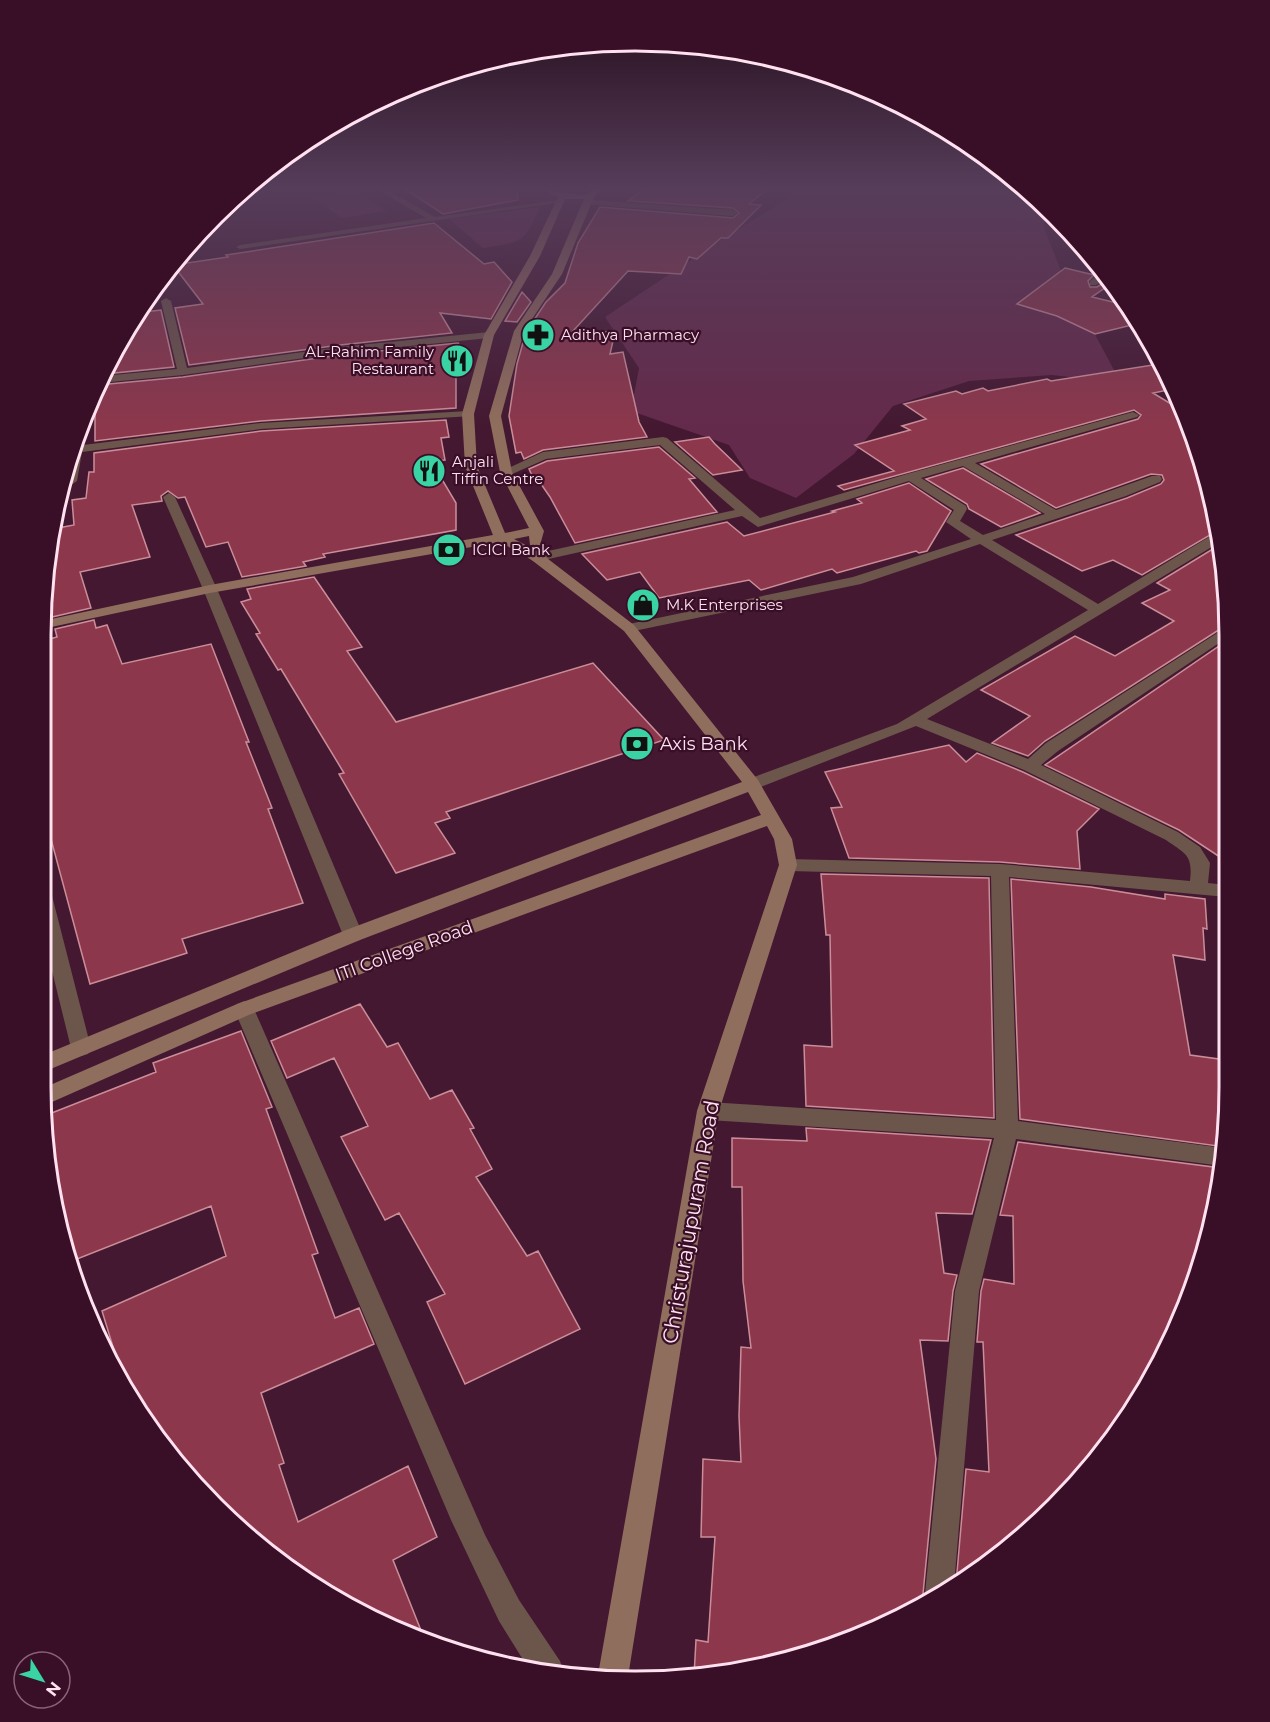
<svg xmlns="http://www.w3.org/2000/svg" width="1270" height="1722" viewBox="0 0 1270 1722" font-family="Montserrat,sans-serif">
	<style>
		.green { fill: #642a4b }
		.building { fill: #8c374c; stroke: #cb8e99; stroke-width: 1.5 }
		.lines { fill: none; stroke-linecap: round; stroke-linejoin: round }
		.lane { fill: #6c564b; fill-rule: evenodd }
		.street { fill: #6c564b; fill-rule: evenodd }
		.secondary { fill: #906e5d; fill-rule: evenodd }
		.labels { text-anchor: middle; stroke-width: 4.5; stroke-linejoin: round; paint-order: stroke }
		.far-poi-label { font-size: 15px; fill: #ffe1f0; stroke: #390e27; text-anchor: start }
		.poi-label { font-size: 18px; fill: #ffe1f0; stroke: #390e27; text-anchor: start }
		.street-label { font-size: 18px; fill: #ffe1f0; stroke: #390e27 }
		.near-street-label { font-size: 21px; fill: #ffe1f0; stroke: #390e27 }
		.rim { fill: none; stroke: #ffe1f0; stroke-width: 3 }
	</style>
	<rect width="100%" height="100%" fill="#441831"/>
	<!-- green -->
	<path class="green" d="M768,186H1024L1044,207V228L1061,271L1121,383L1052,375L969,381L893,406L854,454L796,498L750,478L729,445L631,411L639,368L605,317L715,244L789,198Z
		M355,190L386,211L342,218L313,198Z
		M540,207C523,245 523,241 483,248L449,219Z"/>
	<!-- building -->
	<path class="building" d="M400,186H517L518,200L443,214Z
		M655,186H771L749,204L761,205L728,238H721L697,259L689,257L681,274L628,271L573,331L615,332L610,354L623,352L639,422L647,437L543,450L524,459L521,452L516,453L509,416L517,364L526,332L546,302L565,283L578,243L600,207L733,218L739,213L733,208L628,201L648,187Z
		M434,223L484,264L494,262L512,282L491,319L440,313L452,333L340,345L189,365L175,308L203,304L173,265L228,257L226,255Z
		M1065,268L1094,275L1088,281L1090,287H1097L1110,279L1112,283L1092,297L1125,305L1136,324L1095,334L1057,316L1017,304Z
		M522,292L531,302L517,322L505,321Z
		M161,310L174,367L104,374L136,313Z
		M458,343L471,364L456,366V408L261,421L95,441V390L98,385L183,377L340,355Z
		M1159,364L1173,389L1153,393L1186,413L1217,531L1142,575L1113,560L1082,571L1016,535L1127,498L1161,484L1164,480L1162,475L1151,474L1056,508L981,464L1138,419L1141,415L1134,410L844,490L838,486L894,471L855,445L910,430L902,426L926,419L904,404L956,391L962,394L983,388L988,391L1047,379L1051,381Z
		M446,420L449,437L441,438L445,460L431,461L456,503V530L323,554L325,557L303,562L306,566L242,577L228,542L206,547L185,497L178,498L168,491L161,496L162,501L132,505L150,557L80,572L91,608L52,617L45,579L53,529L74,525L72,500L86,498L89,472H94V453L261,431Z
		M709,437L715,444L742,470L713,475L675,442Z
		M659,447L695,478L689,479L717,512L575,543L550,497L539,481L535,482L529,469L547,461Z
		M963,468L1040,513L1001,527L969,509L967,504L926,479Z
		M909,483L951,511L927,551L919,553L916,551L837,573L832,569L761,590L749,580L659,598L640,572L607,580L582,554L727,522L744,536L835,512L832,511L862,503L857,499Z
		M1221,544L1224,557L1225,626L1045,741L1028,756L992,743L1030,716L981,690L1075,636L1115,656L1174,621L1142,603L1170,590L1157,583Z
		M314,577L362,647L347,651L396,722L593,663L664,740L446,812L450,818L435,823L455,853L396,873L339,774L344,773L281,669L278,670L256,634L260,633L241,602L251,599L247,589Z
		M94,620L96,628L107,625L122,664L211,644L249,742H246L272,808L268,809L303,903L182,939L187,953L90,984L41,802V767L49,765L41,725L42,641L57,637L55,629Z
		M1225,642V653L1226,861L1179,830L1045,765Z
		M949,745L966,762L977,753L1023,772L1099,809L1077,831L1080,869L1000,862L849,858L831,808L842,807L825,772Z
		M821,874L989,878L994,1118L806,1106L804,1045L832,1047L830,935H826Z
		M1011,879L1091,887L1165,899V894L1205,899L1207,929L1203,928L1205,960L1173,955L1190,1055L1226,1060L1228,1126L1225,1147L1020,1119Z
		M360,1004L387,1047L398,1043L430,1099L452,1090L474,1128L470,1129L492,1169L476,1177L527,1256L538,1251L580,1329L465,1384L427,1302L445,1294L399,1213L385,1220L341,1137L368,1126L334,1058L287,1078L271,1041Z
		M241,1031L272,1107L266,1109L318,1253L312,1255L335,1318L359,1308L374,1344L261,1393L284,1463L279,1465L298,1522L408,1466L437,1537L393,1560L424,1638L372,1620L273,1559L215,1508L132,1400L125,1371L121,1373L102,1311L226,1256L211,1206L72,1261L53,1184L44,1116L156,1072L153,1063Z
		M806,1128L991,1140L972,1214L936,1213L944,1273L957,1275L953,1291L948,1341L920,1340L936,1459L923,1594L926,1603L898,1620L826,1650L694,1676L696,1640L708,1642L715,1537H701L703,1459L741,1462L739,1416L741,1347L751,1348L743,1281L742,1187H732V1138L807,1141Z
		M1018,1142L1221,1168L1209,1241L1150,1384L1082,1479L997,1559L956,1584L966,1469L989,1472L983,1342H977L981,1291L984,1279L1014,1284L1013,1216L1000,1215Z"/>
	<g class="lines">
		<!-- lane -->
		<path class="lane" d="M371,186H380L435,217L559,200L563,202L240,249L236,247L240,245L426,218Z"/>
		<!-- street -->
		<path class="street" d="M588,200L733,210L737,213L733,216L585,204V200Z
			M1104,271L1109,276L1096,285H1090V281Z
			M166,298L171,301L187,368L340,347L489,332L494,335L489,338L340,353L183,375L99,383L102,376L177,369L161,301Z
			M468,411L472,412V416L261,429L82,452L77,481L71,485L65,481L78,431L83,434V445L261,423Z
			M1133,412L1139,415L1137,417L975,463L1056,510L1152,476H1160L1162,479L1160,482L1126,496L992,540L1098,604L1214,534L1218,533L1220,542L927,719L1028,759L1046,743L1225,628V639L1058,751L1041,765L1178,832L1200,847L1210,863L1208,883L1227,885V897L1009,877L1018,1121L1223,1148L1222,1166L1016,1139L979,1291L954,1585L928,1602L925,1594L955,1291L994,1138L708,1120L700,1117L697,1111L700,1105L708,1102L996,1120L991,876L788,871L782,869L779,865L782,861L788,859L1000,864L1190,881C1193,855 1186,854 1166,840L1024,770L916,726L758,788H746L744,784L746,780L897,724L1088,610L980,544L861,584L629,632L622,628L629,624L853,577L971,539L946,522L954,510L909,481L758,527L742,516L535,562L528,558L530,555L735,510L660,445L546,459L510,475H502L500,472L543,452L663,437L667,438L760,518L907,474ZM963,466L1045,514L983,535L960,521L967,509L966,506L921,478Z
			M169,493L175,497L217,589L363,935L360,940L353,942L346,940L343,935L203,589L163,497Z
			M41,882L48,884L50,888L91,1048L88,1054L81,1056L74,1054L71,1048L41,926Z
			M244,1001L251,1004L254,1009L485,1535L519,1600L560,1661L564,1673L530,1671L499,1621L451,1520L234,1009L237,1004Z"/>
		<!-- secondary -->
		<path class="secondary" d="M535,186C553,186 568,197 587,194C594,186 601,186 611,186L598,192L594,197L562,274L524,331L501,416L512,472L544,531L540,545H530L529,536L514,539L539,552L634,625L758,780L792,839L797,865L719,1111L628,1677L598,1675L697,1111L779,865L774,839L767,826L251,1014L43,1106L41,1089L237,1004L761,815L748,792L360,940L41,1073V1056L346,930L742,782L624,631L529,558L500,542L210,593L42,629V621L210,585L493,535L465,466L462,414L484,335L530,256L558,197ZM565,199H584L552,274L514,331L489,416L500,472L529,528L505,533L477,466L474,414L494,335L540,256Z"/>
	</g>
	<!-- sky -->
	<linearGradient id="sky" x2="0" y2="1"><stop stop-color="#250d1b"/><stop offset="0.44" stop-color="#563d5a"/><stop offset="1" stop-color="#563d5a" stop-opacity="0"/></linearGradient>
	<rect width="1270" height="427" fill="url(#sky)"/>
	<!-- icons -->
	<defs>
		<g id="pharmacy-disc" transform="scale(1.725)"><circle r="9.5" fill="#3ad4a4" stroke="#390e27"/><path d="M-2-6h4v4h4v4h-4v4h-4v-4h-4v-4h4Z" fill="#111"/></g>
		<g id="restaurant-disc" transform="scale(1.725)"><circle r="9.5" fill="#3ad4a4" stroke="#390e27"/><path d="M-5-6h1v4h1v-4h1v4h1v-4h1v5L-1.5 .5V6h-2V.5L-5-1ZM5-6V6H3V1.5H1.5Q1.5-4 5-6Z" fill="#111"/></g>
		<g id="bank-disc" transform="scale(1.725)"><circle r="9.5" fill="#3ad4a4" stroke="#390e27"/><path d="M-6-4H6V4H-6ZM0-2.3a2.3 2.3 0 1 0 0 4.6a2.3 2.3 0 1 0 0-4.6Z" fill="#111"/></g>
		<g id="shop-disc" transform="scale(1.725)"><circle r="9.5" fill="#3ad4a4" stroke="#390e27"/><path d="M-5-2.5h2.3a2.7 3.5 0 0 1 5.4 0H5L5.5 6h-11ZM-1.5-2.5h3a1.5 2.3 0 0 0-3 0Z" fill="#111"/></g>
	</defs>
	<g fill-rule="evenodd">
		<use href="#pharmacy-disc" x="538" y="335"/>
		<use href="#restaurant-disc" x="457" y="361"/>
		<use href="#restaurant-disc" x="429" y="471"/>
		<use href="#bank-disc" x="449" y="550"/>
		<use href="#shop-disc" x="643" y="605"/>
		<use href="#bank-disc" x="637" y="744"/>
	</g>
	<g class="labels">
		<!-- far-poi labels -->
		<g class="far-poi-label">
			<text x="561" y="340">Adithya Pharmacy</text>
			<text x="434" y="357" text-anchor="end">AL-Rahim Family<tspan x="434" dy="17">Restaurant</tspan></text>
			<text x="452" y="467">Anjali<tspan x="452" dy="17">Tiffin Centre</tspan></text>
			<text x="472" y="555">ICICI Bank</text>
			<text x="666" y="610">M.K Enterprises</text>
		</g>
		<!-- poi labels -->
		<g class="poi-label">
			<text x="660" y="750">Axis Bank</text>
		</g>
		<!-- street labels -->
		<g class="street-label">
			<text transform="translate(404 951) rotate(-20)" y="6">ITI College Road</text>
		</g>
		<!-- near-street labels -->
		<g class="near-street-label">
			<text transform="translate(691 1222) rotate(-80)" y="7">Christurajupuram Road</text>
		</g>
	</g>
	<!-- crop -->
	<path d="M0 0H1270V1722H0ZM635 51H635A584 584 0 0 1 1219 635V1087A584 584 0 0 1 635 1671H635A584 584 0 0 1 51 1087V635A584 584 0 0 1 635 51Z" fill="#390e27" fill-rule="evenodd"/>
	<path class="rim" d="M635 51H635A584 584 0 0 1 1219 635V1087A584 584 0 0 1 635 1671H635A584 584 0 0 1 51 1087V635A584 584 0 0 1 635 51Z"/>
	<!-- north arrow -->
	<g transform="translate(42 1680) rotate(128)"><circle r="28" fill="#390e27" stroke="#886277" stroke-width="1.5"/>
	<path d="M0-4.5L10 22L0 15L-10 22Z" fill="#3ad4a4"/>
	<text y="-9" font-size="16" font-weight="bold" text-anchor="middle" fill="#ffe1f0">N</text>
	</g>
</svg>
